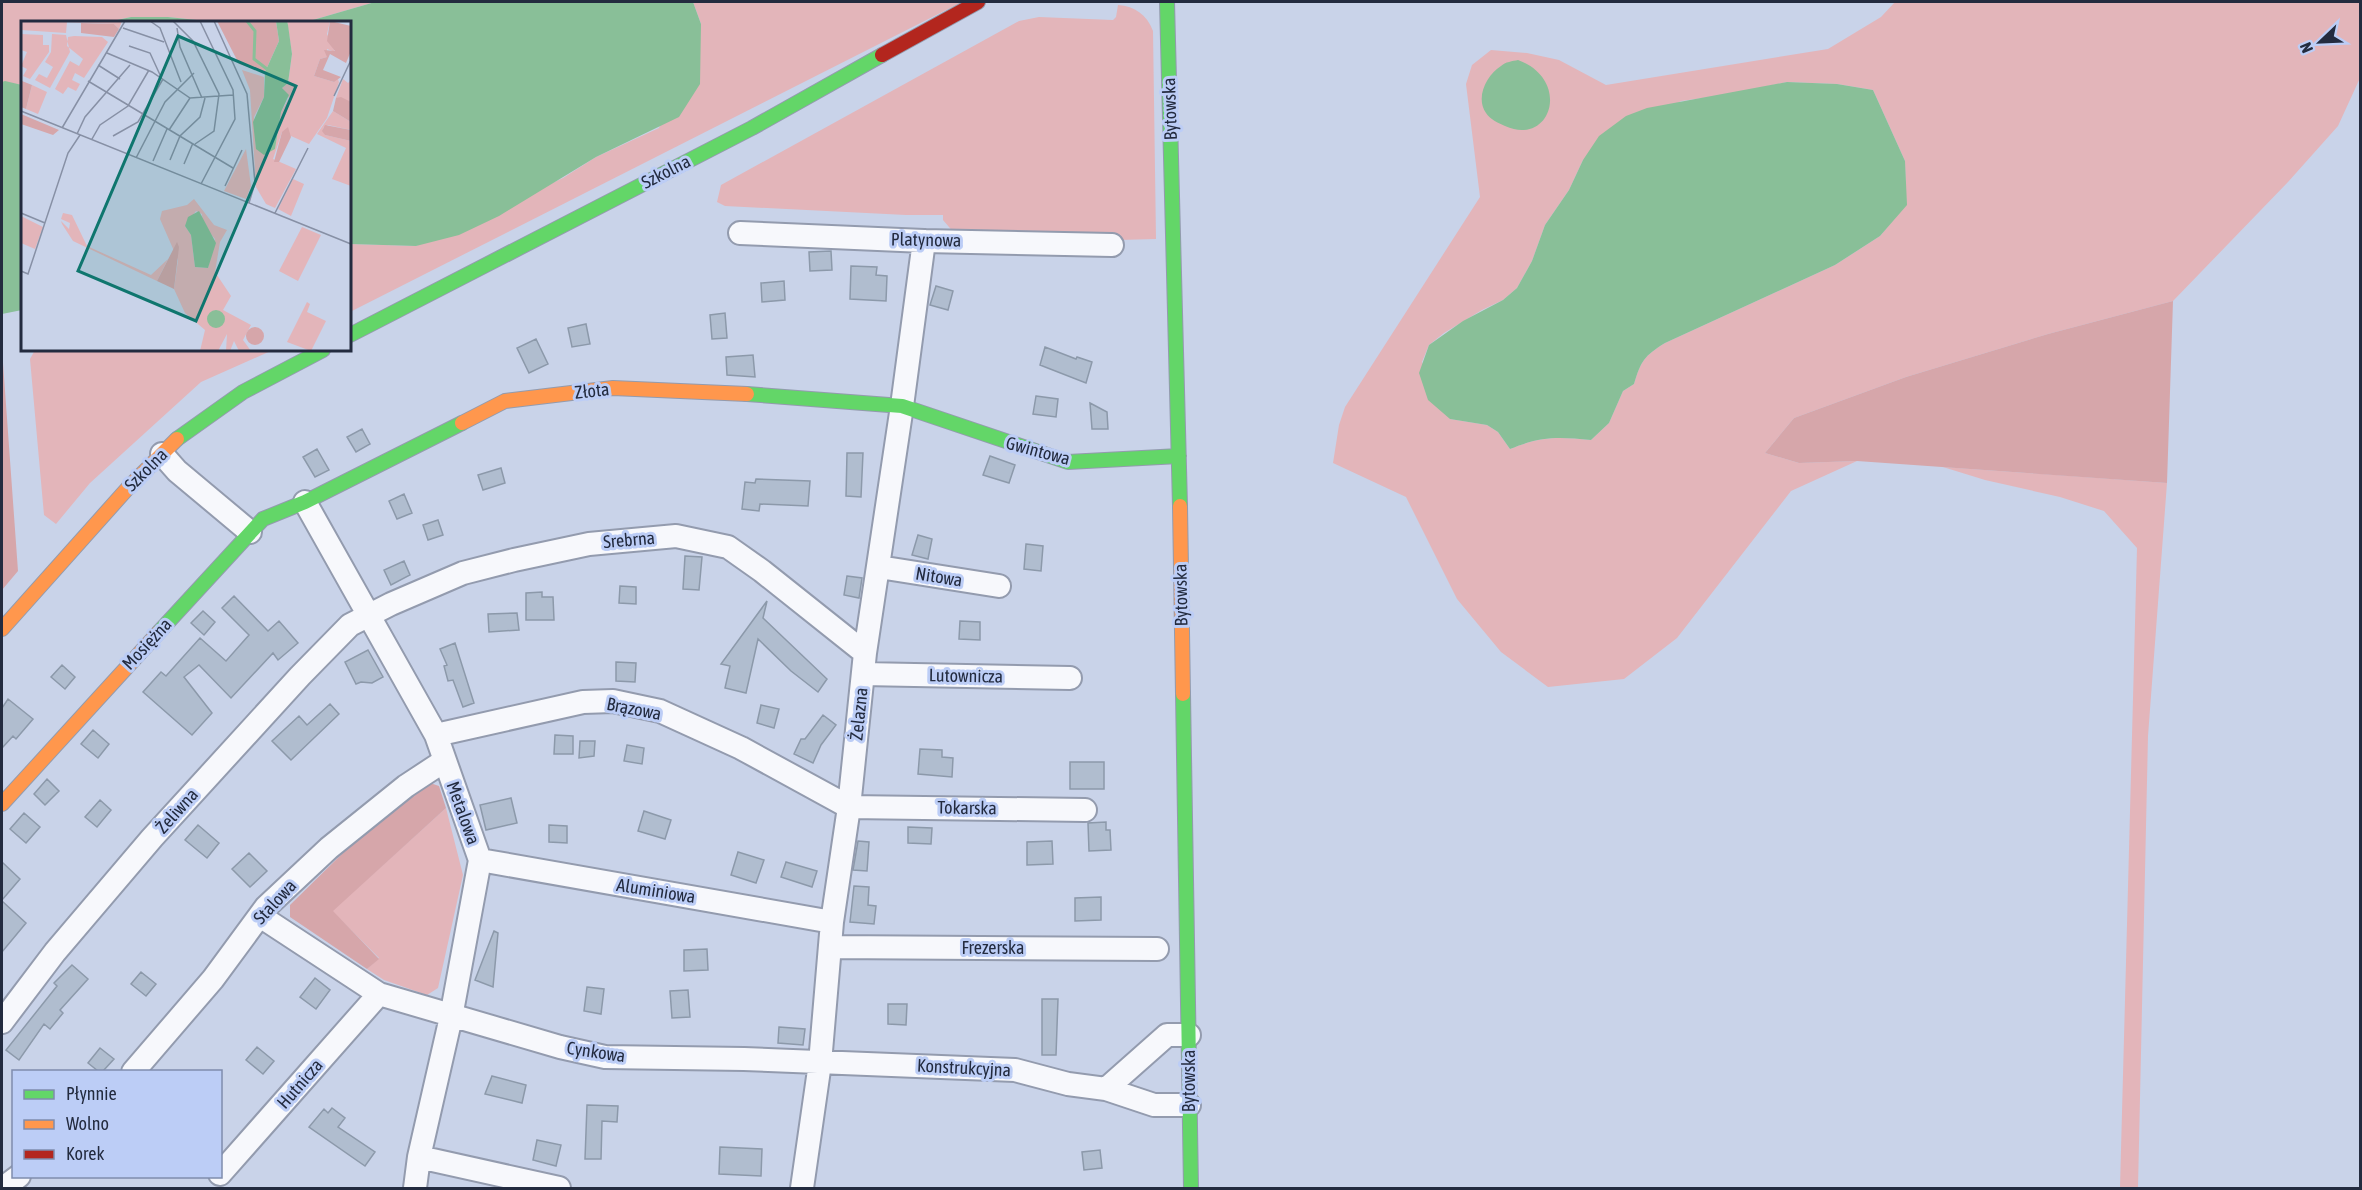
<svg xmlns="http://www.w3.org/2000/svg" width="2362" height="1190" viewBox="0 0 2362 1190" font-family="'Asap Condensed',sans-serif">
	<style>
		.green { fill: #e3b5ba; fill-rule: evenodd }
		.forest { fill: #d6a6aa }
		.water { fill: #89bf98 }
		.building { fill: #b0bdcf; stroke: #8c99aa; stroke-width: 1.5 }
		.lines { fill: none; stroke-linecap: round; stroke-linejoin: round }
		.street-casing { stroke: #939bae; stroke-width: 26 }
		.fast-casing { stroke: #939bae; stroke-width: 16 }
		.slow-casing { stroke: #939bae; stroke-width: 16 }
		.jam-casing { stroke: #939bae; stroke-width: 16 }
		.street { stroke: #f7f8fc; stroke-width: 22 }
		.fast { stroke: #63d668; stroke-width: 14 }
		.slow { stroke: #ff974d; stroke-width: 14 }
		.jam { stroke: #b3261e; stroke-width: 14 }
		.labels { text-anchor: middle; stroke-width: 6; stroke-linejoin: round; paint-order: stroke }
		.street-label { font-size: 18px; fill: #232b3f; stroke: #bccdf6 }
		.inset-river { fill: none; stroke: #89bf98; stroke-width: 3 }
		.inset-road { fill: none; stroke: #8790a5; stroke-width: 1.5 }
		.view { fill: #0f766e; fill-opacity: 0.15; stroke: #0f766e; stroke-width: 3 }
		.inset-edge { fill: none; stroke: #232b3f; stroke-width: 3 }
	</style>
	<rect width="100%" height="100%" fill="#c9d3e9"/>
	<!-- green -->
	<path class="green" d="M2,2H375L306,22H216L168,17H131L108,22H22V85L2,82Z
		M693,2H962L350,312V244L416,246L563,178L596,157L659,128L701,24Z
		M1895,2H2360V78L2338,126L2288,182L2173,301L2048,334L1906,377L1794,418L1765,453L1799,463L1857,461L1791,491L1677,638L1624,679L1548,687L1501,652L1457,599L1406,497L1333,463L1339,425L1345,407L1480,197L1466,84L1472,65L1491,50L1527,53L1559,60L1606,85L1828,49L1881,17ZM1787,82L1837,84L1873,90L1905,161L1906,205L1880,236L1835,265L1665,343C1644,356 1641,361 1634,384L1623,391L1609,423L1591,440C1559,437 1541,436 1510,449L1498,432L1487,425L1450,419L1422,362L1429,345L1444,333L1482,310L1503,300L1517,288L1532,261L1545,225L1569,190L1583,160L1681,101L1725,95Z
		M1118,5C1135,6 1147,15 1153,31L1156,239L1119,240L955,234L943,220V215H906L725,206L717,202L721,185L1019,21L1039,17L1113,20L1116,17Z
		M35,350H273L201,382L90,483L56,524L44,515L30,359Z
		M1943,467L2167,483L2148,736L2138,1188H2120L2137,548L2104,511L2060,497L1985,480Z
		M446,808L463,875L438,988L427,995L384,980L367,969L379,958L332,911Z"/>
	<!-- forest -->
	<path class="forest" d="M2173,301L2167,483L1857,461L1799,463L1765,453L1794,418L1906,377L2048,334Z
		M2,349L18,571L2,590Z
		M430,783L439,786L446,808L333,911L379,959L367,969L290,917V905L353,843Z"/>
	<!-- water -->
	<path class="water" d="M375,2H693L701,24L700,84L679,117L596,157L499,216L459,235L416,246L350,244V22H306Z
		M131,17H168L216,22H108Z
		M1518,60C1572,80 1551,147 1505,126C1498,123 1490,119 1486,113C1475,97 1487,75 1501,66C1505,62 1513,61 1518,60Z
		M5,81L22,85V310L2,314V82Z
		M1787,82L1837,84L1873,90L1905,161L1907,205L1880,236L1835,265L1665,343C1644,356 1641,361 1634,384L1623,391L1609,423L1591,440C1558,437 1541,436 1510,449L1498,432L1487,425L1450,419L1428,400L1419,373L1429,345L1463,321L1503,300L1517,288L1532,261L1545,225L1569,190L1583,160L1599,136L1626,116L1647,108Z"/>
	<!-- building -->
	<path class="building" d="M831,251L832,270L810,271L809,252Z
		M851,266L877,267L876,275L887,276L886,301L850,299Z
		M784,281L785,300L762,302L761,283Z
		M936,286L953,291L948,310L930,305Z
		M725,313L727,338L712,339L710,315Z
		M586,324L590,344L572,347L568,328Z
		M536,339L548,364L529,373L517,348Z
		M1045,347L1076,359L1077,357L1092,362L1086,383L1040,365Z
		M753,355L755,377L727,375L726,357Z
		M1036,396L1058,399L1056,417L1033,414Z
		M1090,403L1107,412L1108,429H1092Z
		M362,429L370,444L356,452L347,437Z
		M317,449L329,470L315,477L303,457Z
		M847,453H863L861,497L846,496Z
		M990,456L1015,465L1009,483L983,475Z
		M501,468L505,483L483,490L478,475Z
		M756,479L810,481L808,506L760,504L759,511L742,509L745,482L755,483Z
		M404,494L412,513L397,519L389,501Z
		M438,520L443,535L428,540L423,525Z
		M918,535L932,539L928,559L912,555Z
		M1026,544L1043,546L1041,571L1024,569Z
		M685,556L702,557L699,590L683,589Z
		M404,561L410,575L391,585L384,570Z
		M847,576L862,578L859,598L844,595Z
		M620,586L636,587V604L619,603Z
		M542,592V597H553L554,620H526V593Z
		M234,596L268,631L279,621L298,643L278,660L273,653L231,698L199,665L184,677L212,713L192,735L143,692L161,672L166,676L200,638L226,661L249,635L222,608Z
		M767,601L763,618L827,679L818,692L791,671L758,639L746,693L725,688L730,666L721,664Z
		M203,611L215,622L204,635L191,623Z
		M517,613L519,630L489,632L488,614Z
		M960,621L980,622V640L959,639Z
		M455,643L474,703L463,707L453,680L448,681L444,666L447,665L440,649Z
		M368,650L383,677L372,683L361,682L356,684L345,662Z
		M616,662L636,663L635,682L616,681Z
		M62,665L75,677L65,689L51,677Z
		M8,699L33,719L16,739L13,736L2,748V708Z
		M330,704L339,714L291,760L272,741L299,716L307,725Z
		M761,705L779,709L774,728L757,723Z
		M823,715L836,725L821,745L813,763L794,754L801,739H805Z
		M93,730L109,744L98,758L81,744Z
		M555,735L573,736V754H554Z
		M580,741H595L594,756L579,758Z
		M627,745L644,748L642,764L624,761Z
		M920,749L942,750V757L953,758L952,777L918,774Z
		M1070,762H1104V789H1070Z
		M47,779L59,791L45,805L34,794Z
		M511,798L517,823L486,830L480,805Z
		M100,800L111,810L97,827L85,817Z
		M644,811L671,820L665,839L638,831Z
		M24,813L40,827L26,843L10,829Z
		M1106,822V830H1110L1111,850L1089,851L1088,823Z
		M198,825L219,843L207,858L185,840Z
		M549,825L567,826V843L549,842Z
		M908,827L932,828L931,844L908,843Z
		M858,841L869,842L867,871L853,870Z
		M1052,841L1053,864L1027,865V842Z
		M738,852L764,860L756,883L731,875Z
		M249,853L267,871L250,887L232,869Z
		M2,862L20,879L2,900Z
		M786,862L817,871L812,887L781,877Z
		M854,886L869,887L868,905L876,906L874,924L850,922Z
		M1101,897V920L1075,921V898Z
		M2,901L26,923L2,952Z
		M494,931L498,933L493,987L475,980Z
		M707,949L708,970L684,971V950Z
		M72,965L88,979L60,1010L63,1013L50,1029L44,1024L19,1060L6,1050L57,986L54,983Z
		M141,972L156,984L146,996L131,984Z
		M315,978L330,990L316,1009L300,997Z
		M587,987L604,989L601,1014L584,1011Z
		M688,990L690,1017L672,1018L670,991Z
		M1042,999H1058L1056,1055H1042Z
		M888,1004H907L906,1025L888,1024Z
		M779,1027L805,1029L803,1045L778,1043Z
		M257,1047L274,1061L263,1074L246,1060Z
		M100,1048L114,1059L103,1071H98L88,1063Z
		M492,1076L526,1085L522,1103L485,1094Z
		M587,1105L618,1106L617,1122L602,1121L601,1159H585Z
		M332,1108L345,1118L338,1127L375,1152L365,1166L309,1127L324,1109L328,1113Z
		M537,1140L561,1145L556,1166L533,1160Z
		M720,1147L762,1149L761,1176L719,1174Z
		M1100,1150L1102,1168L1084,1170L1082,1152Z"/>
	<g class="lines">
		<!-- street casing -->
		<g class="street-casing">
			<path id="street" d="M740,233L924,241L1112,245
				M162,454L177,471L250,532
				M305,502L436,735L480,860L451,1017L419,1157L415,1188
				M879,567L999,586
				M863,674L1070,678
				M436,735L583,702L613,701L660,711L741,748L849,807L1085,810
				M480,860L832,922
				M260,916L379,994L560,1047L605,1057L744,1059L1015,1070L1068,1084L1106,1089L1154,1105H1189
				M830,947L1157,949
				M2,1022L55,952L152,838L300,676L350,625L391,604L463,573L514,560L589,544L676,536L728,547L762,571L865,653
				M133,1072L213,979L266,907L329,848L406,786L444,761
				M1106,1089L1167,1035H1189
				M419,1157L559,1188
				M220,1174L379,994
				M3,1188L19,1176
				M802,1188L820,1063L832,922L849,807L865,653L902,406L924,241"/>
		</g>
		<!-- fast casing -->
		<g class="fast-casing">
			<path id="fast" d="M1167,2L1180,506
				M350,335L752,128L882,55
				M747,394L902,406L1068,462L1179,456
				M177,439L243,392L323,350
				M159,632L263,519L305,502L462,423
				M1183,694L1191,1188"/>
		</g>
		<!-- slow casing -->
		<g class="slow-casing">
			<path id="slow" d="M462,423L505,401L613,388L747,394
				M1180,506L1183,694
				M2,629L127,489L177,439
				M2,804L159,632"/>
		</g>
		<!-- jam casing -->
		<g class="jam-casing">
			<path id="jam" d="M882,55L978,2"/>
		</g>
		<!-- street -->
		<use href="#street" class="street"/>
		<!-- fast -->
		<use href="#fast" class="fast"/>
		<!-- slow -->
		<use href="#slow" class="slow"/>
		<!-- jam -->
		<use href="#jam" class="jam"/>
	</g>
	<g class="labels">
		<!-- street labels -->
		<g class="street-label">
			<text transform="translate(1170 109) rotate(-92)" y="6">Bytowska</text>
			<text transform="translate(666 172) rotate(-27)" y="6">Szkolna</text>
			<text transform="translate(926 240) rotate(1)" y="6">Platynowa</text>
			<text transform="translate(592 391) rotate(-6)" y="6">Złota</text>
			<text transform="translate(1038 451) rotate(15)" y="6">Gwintowa</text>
			<text transform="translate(146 470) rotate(-45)" y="6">Szkolna</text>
			<text transform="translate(629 540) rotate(-5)" y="6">Srebrna</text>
			<text transform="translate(939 577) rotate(9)" y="6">Nitowa</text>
			<text transform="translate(1181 595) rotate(-91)" y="6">Bytowska</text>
			<text transform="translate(147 644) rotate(-47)" y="6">Mosiężna</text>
			<text transform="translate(966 676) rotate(1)" y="6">Lutownicza</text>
			<text transform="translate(634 709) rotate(11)" y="6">Brązowa</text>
			<text transform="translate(859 714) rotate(-84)" y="6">Żelazna</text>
			<text transform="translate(967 808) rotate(1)" y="6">Tokarska</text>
			<text transform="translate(177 811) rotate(-48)" y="6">Żeliwna</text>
			<text transform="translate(463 813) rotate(70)" y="6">Metalowa</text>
			<text transform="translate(656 891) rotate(9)" y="6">Aluminiowa</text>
			<text transform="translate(275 902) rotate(-47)" y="6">Stalowa</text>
			<text x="993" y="954">Frezerska</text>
			<text transform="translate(596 1052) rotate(8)" y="6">Cynkowa</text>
			<text transform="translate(964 1068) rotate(3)" y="6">Konstrukcyjna</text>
			<text transform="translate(1189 1081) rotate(-90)" y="6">Bytowska</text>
			<text transform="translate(300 1084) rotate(-49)" y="6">Hutnicza</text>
		</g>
	</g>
	<!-- overview -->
	<g transform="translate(21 21)">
		<rect width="330" height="330" fill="#c9d3e9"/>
		<path d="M0,0H101L98,8L93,3L46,1L45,12L0,9ZM266,0H309L306,13L314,31L306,28V36L299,38L293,55L313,61L316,56L318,61L306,97L288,123L261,111L252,138L275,148L254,187L245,183L235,166L229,69L221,49L243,56V76L233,96L235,128H254L260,91L268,77L261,67L267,62L271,33ZM0,13L22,14V24H28V31L9,58L2,55L6,48L0,45L6,31L0,29ZM31,13L45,14L49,31L29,67L14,59L18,53L26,57L32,46L24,41L30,31ZM53,15L81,16L87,21L63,57L54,52L51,59L59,63L55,70L47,66L42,73L34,68L49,40L58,45L62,38L46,25L47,16ZM322,58L327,62L330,59V81L315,77ZM11,64L26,71L17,93L5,88ZM312,90L330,101V109L307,104L302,107L304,114L330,120V165L311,158L325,127L296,113ZM225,128L230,165L225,178L203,170ZM272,158L283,163L270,195L257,188ZM173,178L193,204L206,209L199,221L194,251L210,275L202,289L230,304L222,319L230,330H218L213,320L209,330H205L206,313L197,330H179L184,309L164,292L153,268L157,239L139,198L141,190L166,184ZM175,190L181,193L182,204L194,218L187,247L174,246L170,214L164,205ZM42,192L51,194L66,225L130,254L147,238L136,260L52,220L41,203L40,200L48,208L49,202L40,198ZM0,195L22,206L14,228L0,222ZM281,206L300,214L277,260L258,250ZM286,281L289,283L286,291L305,300L290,330L266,321Z" fill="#e3b5ba" fill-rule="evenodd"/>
		<path d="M196,0H255L258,20L244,51L218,43ZM309,0L330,5V30L325,42L309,33L302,49L320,56L313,61L293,55L299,38L306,36L303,29L314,30L306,20ZM60,2L93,3L98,8L93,16L60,12ZM1,60L11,64L5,88L0,86ZM320,76L330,81V101L312,90L315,77ZM0,93L38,109L32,114L0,103ZM304,104L330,109V120L304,114L301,110ZM267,106L270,116L258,141H253L261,111ZM156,221L158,226L153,268L136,260ZM225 315a9 9 0 1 1 18 0a9 9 0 1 1-18 0Z" fill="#d6a6aa"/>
		<path d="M255,0H266L267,4L271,33L267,62L261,67L268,74L260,91L254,128L243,134L235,128L232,101L243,76L244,51L258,20ZM178,190L195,222L187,247L174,246L170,214L164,205L167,196ZM186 298a9 9 0 1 1 18 0a9 9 0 1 1-18 0Z" fill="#89bf98"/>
		<path class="inset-river" d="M226,0L234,10L233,38L246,48"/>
		<path class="inset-road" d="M129,0L139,7L160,61M152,0L172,20L198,73L193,110L174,123M179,0L212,69L214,98L180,163M193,0L226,73L234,162L228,182M102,7L143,21M156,7L159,26L181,77M108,25L129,32L140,56M86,32L131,51L169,77L212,74M77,44L99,58M67,60L212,147M313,75L330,39M0,90L330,223M41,107L104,0M148,109L169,77M56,113L64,96L109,44M92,115L117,101L142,58M71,118L79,104L107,85L128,49M115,137L144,81L173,52M149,139L159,115L179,96L184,77M132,140L146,108M163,143L172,122M204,165L221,129M0,192L24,202M254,192L287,127M0,250L7,253L47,132L59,114"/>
		<path class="view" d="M157,15L275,65L175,300L57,250Z"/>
		<rect width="330" height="330" class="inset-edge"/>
	</g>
	<!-- border -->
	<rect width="2362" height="1190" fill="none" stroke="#232b3f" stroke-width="6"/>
	<!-- legend -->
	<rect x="12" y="1070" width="210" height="108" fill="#bccdf6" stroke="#7f8cad" stroke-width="1.5"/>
	<rect x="24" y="1090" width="30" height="9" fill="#63d668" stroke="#7f8cad" stroke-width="1.5"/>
	<text x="66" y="1100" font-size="18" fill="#232b3f">Płynnie</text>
	<rect x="24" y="1120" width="30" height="9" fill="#ff974d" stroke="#7f8cad" stroke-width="1.5"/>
	<text x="66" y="1130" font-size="18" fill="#232b3f">Wolno</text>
	<rect x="24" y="1150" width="30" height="9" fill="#b3261e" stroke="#7f8cad" stroke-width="1.5"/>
	<text x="66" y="1160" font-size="18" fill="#232b3f">Korek</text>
	<!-- north arrow -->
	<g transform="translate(2320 42) rotate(247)" stroke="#bccdf6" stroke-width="4.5" paint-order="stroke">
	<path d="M0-4.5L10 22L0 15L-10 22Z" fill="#232b3f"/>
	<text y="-9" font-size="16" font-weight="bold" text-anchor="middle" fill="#232b3f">N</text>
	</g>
</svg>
